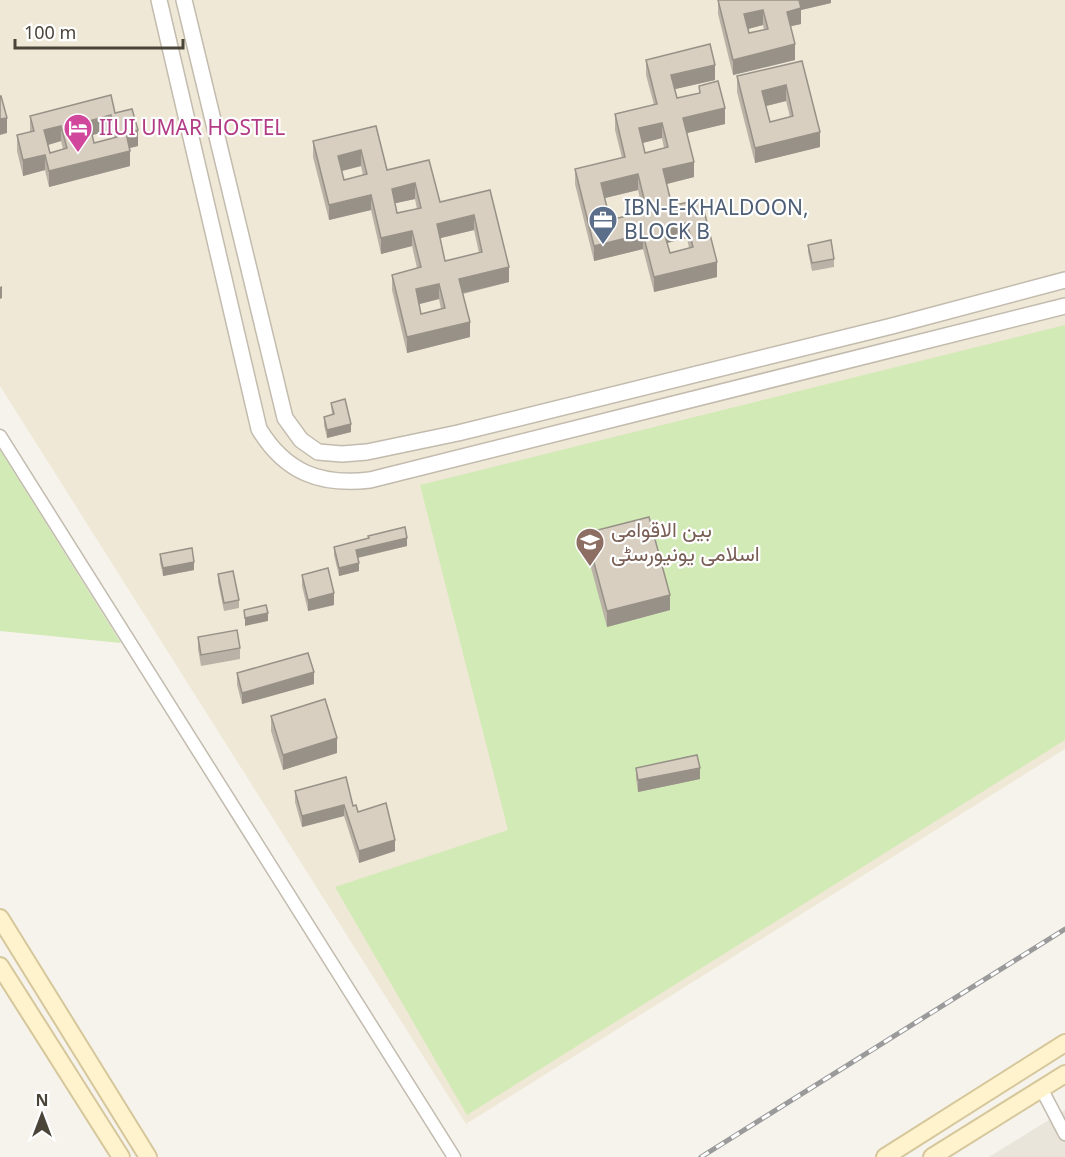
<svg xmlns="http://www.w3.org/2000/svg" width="1065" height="1157" viewBox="0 0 1065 1157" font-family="'Noto Sans',Vazirmatn,sans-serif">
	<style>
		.residential { fill: #eae5da }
		.education { fill: #efe8d6 }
		.green { fill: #d2eab5 }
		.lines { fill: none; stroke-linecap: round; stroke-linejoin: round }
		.minor-casing { stroke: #c2bbae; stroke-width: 15 }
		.tertiary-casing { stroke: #c2bbae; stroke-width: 18 }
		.secondary-casing { stroke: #d6c79b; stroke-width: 20 }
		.minor { stroke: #fff; stroke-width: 12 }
		.tertiary { stroke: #fff; stroke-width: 15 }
		.secondary { stroke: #fff3cd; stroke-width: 16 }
		.rail-casing { stroke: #9a9a9a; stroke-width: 5 }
		.rail { stroke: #fff; stroke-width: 3; stroke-dasharray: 9; stroke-linecap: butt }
		.wall { fill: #bab2a6; fill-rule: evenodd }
		.shaded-wall { fill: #979187 }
		.building { fill: #d8cfc1; stroke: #979187; stroke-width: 1.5; fill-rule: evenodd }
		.labels { text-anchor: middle; stroke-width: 4.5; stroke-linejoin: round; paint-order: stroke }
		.hotel-label { font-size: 21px; fill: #b23c85; stroke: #fff; text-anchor: start }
		.service-label { font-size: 21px; fill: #4e5e75; stroke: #fff; text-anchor: start }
		.education-label { font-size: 21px; fill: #785e54; stroke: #fff; text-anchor: start }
	</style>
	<rect width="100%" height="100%" fill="#f6f3ec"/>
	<!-- residential -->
	<path class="residential" d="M1065,1110V1157H989Z"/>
	<!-- education -->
	<path class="education" d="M0,0H1065V749L466,1124L0,386Z"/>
	<!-- green -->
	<path class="green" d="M1065,325V740L467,1115L335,887L508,830L420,485Z
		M0,450L121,643L0,631Z"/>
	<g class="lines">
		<!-- minor casing -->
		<g class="minor-casing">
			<path id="minor" d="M0,436L454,1157
				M1041,1088L1065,1134"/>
		</g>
		<!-- tertiary casing -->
		<g class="tertiary-casing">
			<path id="tertiary" d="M159,0L259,429C285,472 320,486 370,480L1065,306
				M184,0L285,418L301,440L318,452L342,454L367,452L458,433L892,326L1065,280"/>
		</g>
		<!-- secondary casing -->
		<g class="secondary-casing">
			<path id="secondary" d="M0,918L148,1157
				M0,966L121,1157
				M885,1157L1065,1043
				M932,1157L1065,1074"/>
		</g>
		<!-- minor -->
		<use href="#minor" class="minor"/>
		<!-- tertiary -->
		<use href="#tertiary" class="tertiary"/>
		<!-- secondary -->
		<use href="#secondary" class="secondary"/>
		<!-- rail casing -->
		<g class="rail-casing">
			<path id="rail" d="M701,1157L1065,929"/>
		</g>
		<!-- rail -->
		<use href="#rail" class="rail"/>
	</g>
	<!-- wall -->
	<path class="wall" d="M718,0H831V3L801,10V24L791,26L795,60L733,75L718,14ZM763,25L764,30L749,33L748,29Z
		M646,60L715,80L675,89L677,98L699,93V86L725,124L687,133L694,177L666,184L672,206L701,199L717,277L654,292L643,249L594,261L575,184V169L622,158L615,130V114L654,105L646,75ZM662,138L664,148L645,153L642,143ZM638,190L643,212L610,220L605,198ZM687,238L689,248L670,253L667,243Z
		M802,61L820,147L755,163L737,92V76ZM786,101L790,117L770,122L766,106Z
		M115,113L138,146L129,148L130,166L49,187L45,170L23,176L17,151V135L30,132V116ZM111,130L113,138L94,143L92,135ZM61,141L63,149L50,153L48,145Z
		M376,126L387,170L429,160L440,202L490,190L509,282L463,294L470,337L407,353L392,290V275L417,268L412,246L381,254L371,210L329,220L313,157V141ZM361,166L363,175L344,180L341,171ZM415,199L417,209L397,213L395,203ZM474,230L479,253L445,261L440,238ZM439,299L441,309L421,314L419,304Z
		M808,245L834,259V267L812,271L808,252Z
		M331,403L351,432L327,438L324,425V417L332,415Z
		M586,533L670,610L607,627L586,549Z
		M368,536L407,546L358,558L359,571L339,576L334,555V547L368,539Z
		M160,554L194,570L163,576L160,562Z
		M218,574L239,600V608L224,611L218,582Z
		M302,575L334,605L308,611L302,586Z
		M198,637L240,648V659L201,666L198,649Z
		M237,673L314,684L242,704L237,685Z
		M271,716L337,753L283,770L271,731Z
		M636,768L700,779L638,792L636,779Z
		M295,791L353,806L395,851L359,863L344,816L302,827L295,802Z"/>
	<!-- shaded-wall -->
	<path class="shaded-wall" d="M798,0H831V3L801,10V24L787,27V12Z
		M763,10V25L744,30V14Z
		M795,44V60L733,75V60Z
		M715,65V80L671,90V75Z
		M786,85V101L762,107V91Z
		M725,108V124L683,134V118Z
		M111,115V130L89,136V121Z
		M7,118V133L0,135V119Z
		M662,123V138L639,144V128Z
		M61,126V141L44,146V130Z
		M138,130V146L126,149V133Z
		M820,132V147L755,163V148Z
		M361,150V166L338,172V156Z
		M130,151V166L49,187V171Z
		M45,155V170L23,176V160Z
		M694,162V177L663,185V169Z
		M638,174V190L601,199V183Z
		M415,183V199L392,204V189Z
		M371,195V210L329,220V205Z
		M474,215V230L437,239V224Z
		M687,223V238L663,244V229Z
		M412,231V246L381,254V238Z
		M643,234V249L594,261V246Z
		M717,262V277L654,292V277Z
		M509,267V282L459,294V279Z
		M439,284V299L416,305V289Z
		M2,286V298L0,299V287Z
		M470,322V337L407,353V337Z
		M351,424V432L327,438V430Z
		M407,538V546L356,558V550Z
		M194,562V570L163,576V568Z
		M359,563V571L339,576V568Z
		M334,593V605L308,611V600Z
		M670,595V610L607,627V611Z
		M268,613V621L245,626V618Z
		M314,672V684L242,704V693Z
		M337,738V753L283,770V755Z
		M700,768V779L638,792V780Z
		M344,805V816L302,827V816Z
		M395,840V851L359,863V851Z"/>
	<!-- building -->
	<path class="building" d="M718,0H799L801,8L787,12L795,44L733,60ZM763,10L768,29L749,33L744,14Z
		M710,44L715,65L671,75L677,98L700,93L699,86L718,81L725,108L683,118L694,162L663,169L672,206L701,199L717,262L654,277L643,234L594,246L575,169L625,157L615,114L657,104L646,60ZM662,123L668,147L645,153L639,128ZM638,174L647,211L610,220L601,183ZM687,223L693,247L670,253L663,229Z
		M802,61L820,132L755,148L737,76ZM786,85L793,116L770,122L762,91Z
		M111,95L115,113L132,109L138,130L126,133L130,151L49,171L45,155L23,160L17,135L34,131L30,116ZM111,115L117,137L94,143L89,121ZM61,126L67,148L50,153L44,130Z
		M0,96H1L7,118L0,119Z
		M376,126L387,170L429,160L440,202L490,190L509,267L459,279L470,322L407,337L392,275L421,267L412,231L381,238L371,195L329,205L313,141ZM361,150L367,174L344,180L338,156ZM415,183L421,208L397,213L392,189ZM474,215L482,252L445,261L437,224ZM439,284L445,308L421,314L416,289Z
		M831,240L834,259L812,263L808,245Z
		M345,399L351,424L327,430L324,417L334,414L331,403Z
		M649,517L670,595L607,611L586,533Z
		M405,527L407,538L356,550L359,563L339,568L334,547L369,538L368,536Z
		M192,548L194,562L163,568L160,554Z
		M328,568L334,593L308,600L302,575Z
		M233,571L239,600L224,603L218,574Z
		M266,605L268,613L245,618L244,610Z
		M237,630L240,648L201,655L198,637Z
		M308,653L314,672L242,693L237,673Z
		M325,699L337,738L283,755L271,716Z
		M697,755L700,768L638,780L636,768Z
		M346,777L353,806L356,805L358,812L386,803L395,840L359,851L344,805L302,816L295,791Z"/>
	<!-- icons -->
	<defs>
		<g id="hotel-pin" transform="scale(1.5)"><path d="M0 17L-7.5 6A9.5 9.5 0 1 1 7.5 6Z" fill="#d1479c" stroke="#fff"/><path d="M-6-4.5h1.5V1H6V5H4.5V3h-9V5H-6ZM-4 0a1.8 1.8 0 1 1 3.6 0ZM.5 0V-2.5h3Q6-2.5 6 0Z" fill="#fff"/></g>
		<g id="office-pin" transform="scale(1.5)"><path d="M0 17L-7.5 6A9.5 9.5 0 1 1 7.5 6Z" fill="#5c6f8a" stroke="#fff"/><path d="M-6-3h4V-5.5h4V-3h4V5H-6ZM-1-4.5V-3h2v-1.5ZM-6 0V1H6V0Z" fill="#fff"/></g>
		<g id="university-pin" transform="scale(1.5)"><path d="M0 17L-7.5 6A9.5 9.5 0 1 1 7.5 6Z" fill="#8d6e63" stroke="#fff"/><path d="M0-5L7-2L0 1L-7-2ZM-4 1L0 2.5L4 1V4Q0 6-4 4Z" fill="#fff"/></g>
	</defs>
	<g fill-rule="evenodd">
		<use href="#hotel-pin" x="78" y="128"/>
		<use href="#office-pin" x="603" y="220"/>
		<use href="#university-pin" x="590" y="542"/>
	</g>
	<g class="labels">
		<!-- hotel labels -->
		<g class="hotel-label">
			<text x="99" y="135">IIUI UMAR HOSTEL</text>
		</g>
		<!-- service labels -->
		<g class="service-label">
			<text x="624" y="215">IBN-E-KHALDOON,<tspan x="624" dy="24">BLOCK B</tspan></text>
		</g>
		<!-- education labels -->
		<g class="education-label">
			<text x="611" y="537">بین الاقوامی<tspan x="611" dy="24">اسلامی یونیورسٹی</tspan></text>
		</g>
	</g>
	<!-- north arrow -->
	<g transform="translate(42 1115)" stroke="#ffffff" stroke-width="4.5" paint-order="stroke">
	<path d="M0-4.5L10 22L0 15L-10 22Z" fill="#4b4439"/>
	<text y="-9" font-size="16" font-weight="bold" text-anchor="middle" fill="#4b4439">N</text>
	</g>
	<!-- scale -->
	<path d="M15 39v9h168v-9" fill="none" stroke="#4b4439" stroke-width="3"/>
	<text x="24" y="39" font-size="18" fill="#4b4439" stroke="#ffffff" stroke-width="4.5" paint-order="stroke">100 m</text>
</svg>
